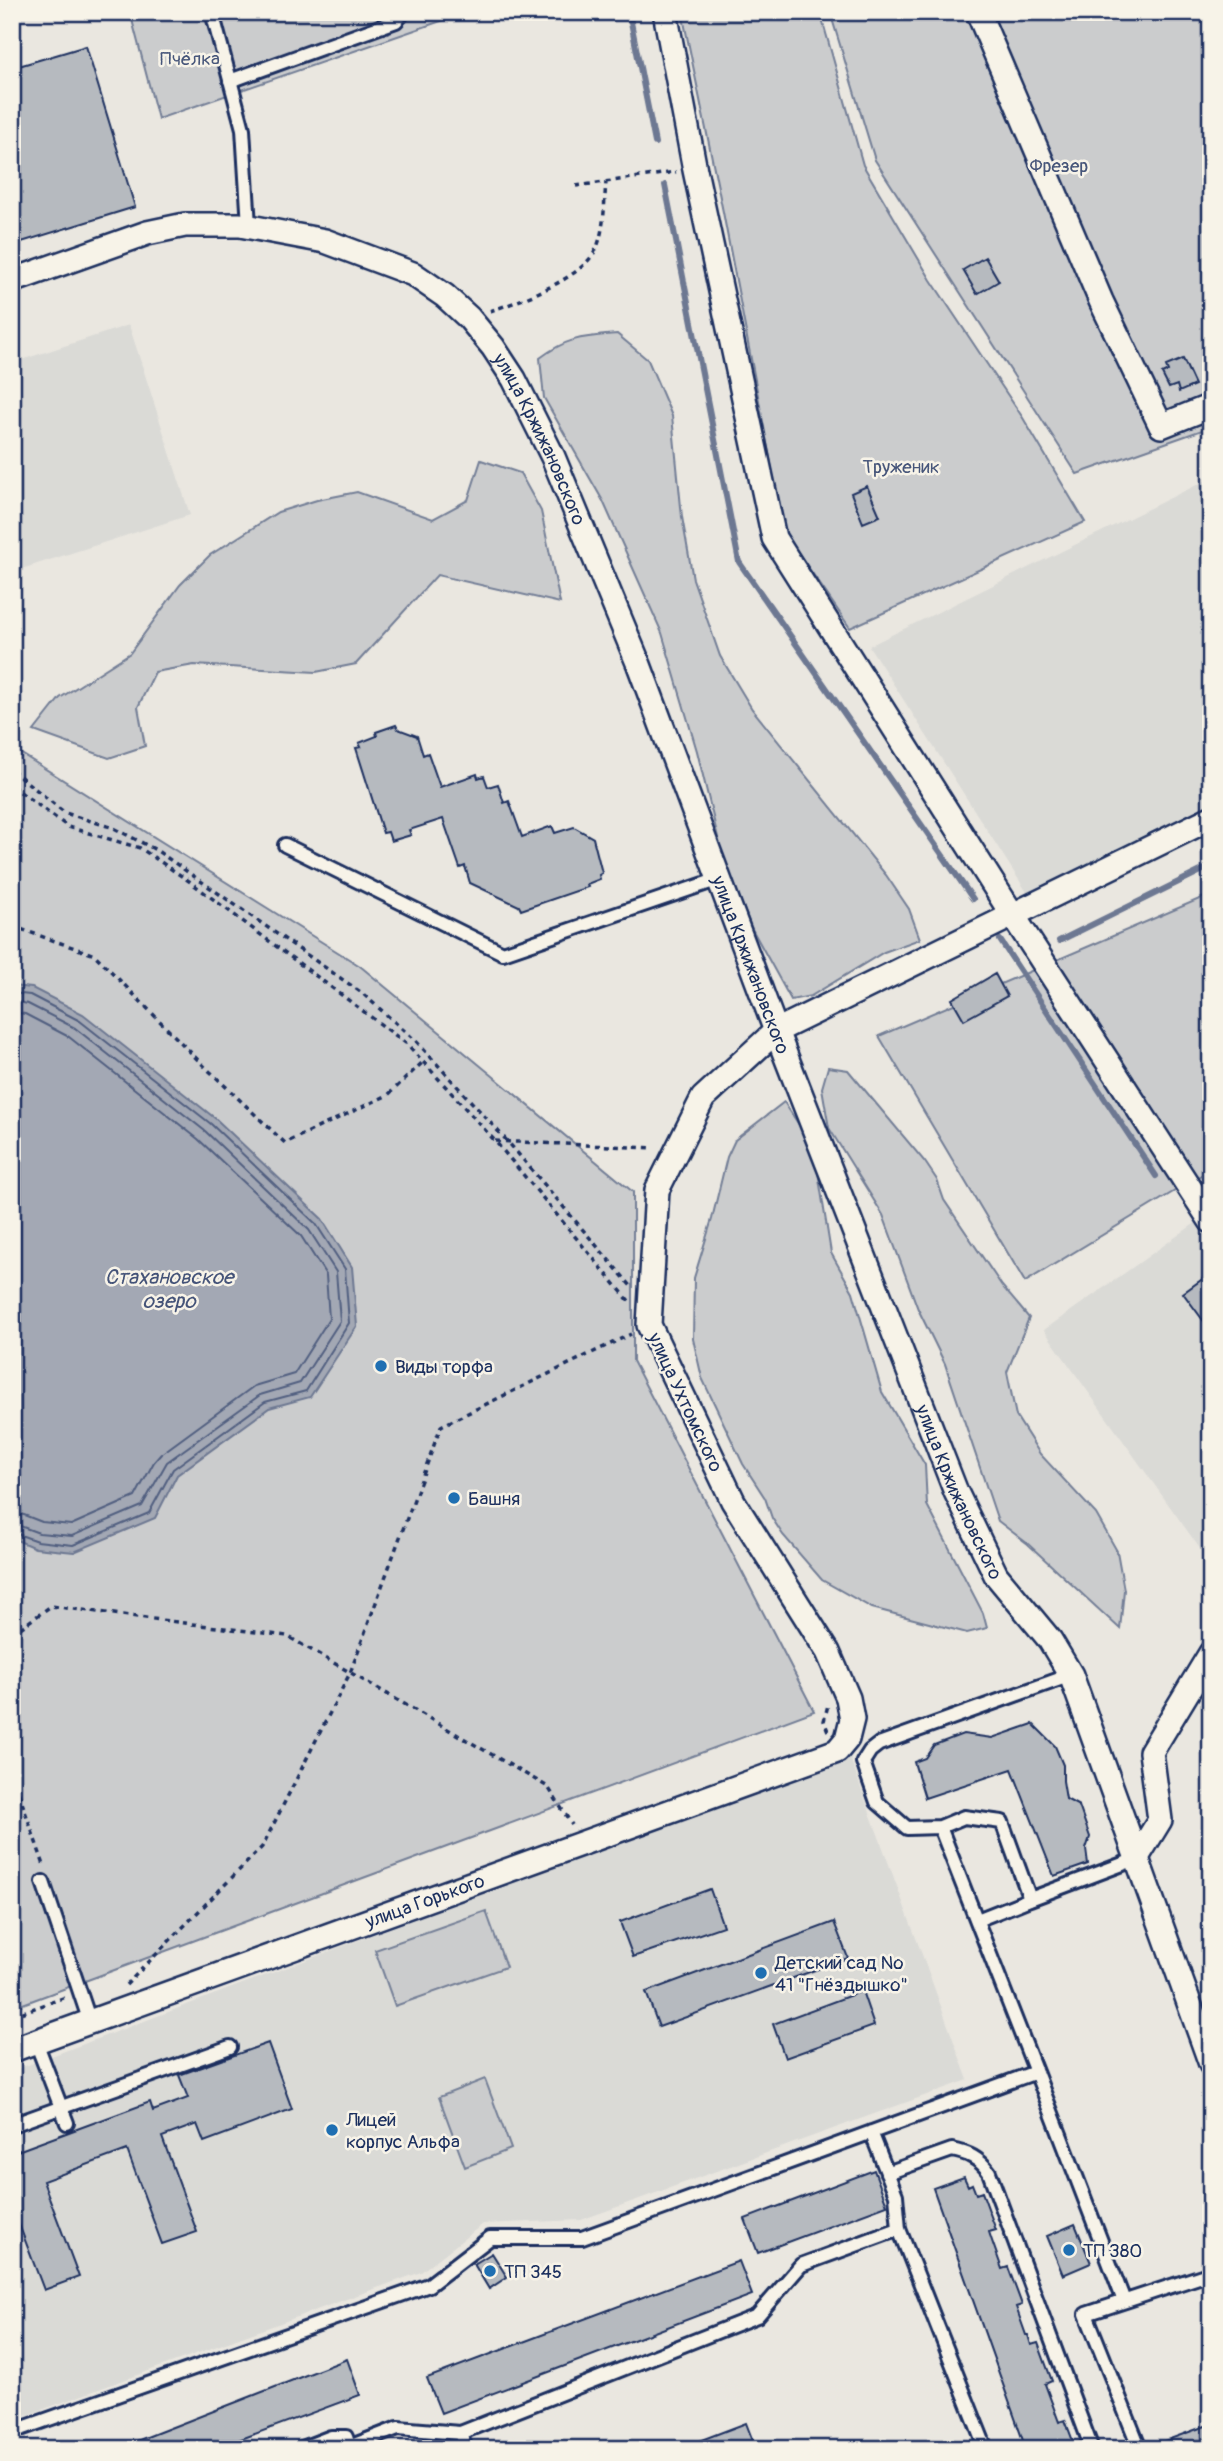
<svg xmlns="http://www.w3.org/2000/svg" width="1223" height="2461" viewBox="0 0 1223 2461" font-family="Pangolin,sans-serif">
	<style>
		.built { fill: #dadad6 }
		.green { fill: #cbcccd; stroke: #737e96; stroke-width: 2 }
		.water { fill: #a3a8b4; stroke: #6d7892; stroke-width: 2 }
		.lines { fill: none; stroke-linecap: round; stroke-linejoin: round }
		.shore { stroke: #515f80; stroke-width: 2 }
		.stream { stroke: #6d7892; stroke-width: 6 }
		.building { fill: #b6babf; stroke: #1b2f5e; stroke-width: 2 }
		.service-casing { stroke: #1b2f5e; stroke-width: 18 }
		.minor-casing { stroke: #1b2f5e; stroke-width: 28 }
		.path { stroke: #1b2f5e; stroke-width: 3.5; stroke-dasharray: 5 5; stroke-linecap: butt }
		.service { stroke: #f7f3e8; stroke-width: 12 }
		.minor { stroke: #f7f3e8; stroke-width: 23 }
		.poi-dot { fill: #1f6fb2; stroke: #f7f3e8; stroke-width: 2.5 }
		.labels { text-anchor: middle; stroke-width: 5; stroke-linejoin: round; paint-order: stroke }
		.park-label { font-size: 19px; fill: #47567a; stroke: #f7f3e8 }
		.street-label { font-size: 19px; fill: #1b2f5e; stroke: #f7f3e8 }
		.poi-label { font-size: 19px; fill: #1b2f5e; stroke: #f7f3e8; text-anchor: start }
		.water-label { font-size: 21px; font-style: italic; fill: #445378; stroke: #f7f3e8 }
	</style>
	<rect width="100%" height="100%" fill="#eae7e0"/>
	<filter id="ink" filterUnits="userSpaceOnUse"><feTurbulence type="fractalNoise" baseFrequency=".0143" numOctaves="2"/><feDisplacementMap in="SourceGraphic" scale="14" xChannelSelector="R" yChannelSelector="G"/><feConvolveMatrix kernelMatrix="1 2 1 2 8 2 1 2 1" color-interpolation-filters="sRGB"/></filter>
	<g filter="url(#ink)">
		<!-- built -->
		<path class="built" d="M129,325L190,515L12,572V363Z
			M1211,478V805L1028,894L869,646Z
			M1211,1212V1564L1044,1330Z
			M850,1758L968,2080L581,2220L483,2224L421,2272L22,2417L12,2392V2071L555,1866Z"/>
		<!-- green -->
		<path class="green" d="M130,12H467L158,119Z
			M682,12H820L863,165L931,280L1023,418L1085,522L850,628L784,532L723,212Z
			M830,12H1211V427L1077,474L875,160Z
			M617,334L648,360L672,416L682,517L693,579L720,656L752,709L886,875L909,909L920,939L884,952L811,996L791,1000L752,929L722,854L697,751L662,633L603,501L544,398L540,358C568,337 583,337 617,334Z
			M481,460L520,473L541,511L560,603L437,575L356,664L316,672L194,665L155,672L138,707L145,746L109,758L34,731L60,698L130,653L180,585L210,555L278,512L317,500L357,492L433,519L468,500Z
			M12,748L360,966L633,1192V1361L814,1711L12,2008Z
			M1211,894V1169L1025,1282L879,1036Z
			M828,1067L848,1070L925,1162L937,1180L944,1200L1002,1286L1029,1318L1007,1372L1016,1416L1040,1454L1096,1514L1117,1551L1124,1590L1120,1629L1028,1544L998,1521L945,1364L918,1309L883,1215L829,1128L822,1088Z
			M784,1102L805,1134L818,1172L831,1253L853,1292L882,1392L925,1465L927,1505L983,1613L987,1628L967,1633L872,1608L822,1580L783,1535L772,1518L765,1498L743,1464L702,1378L693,1339L694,1278L712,1219L727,1157L735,1140Z
			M486,1911L506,1967L395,2006L375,1950Z
			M485,2079L511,2149L465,2167L439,2097Z"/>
		<!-- water -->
		<path class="water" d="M12,986L32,988L83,1014L216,1119L322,1219L352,1267L357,1326L310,1397L269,1408L177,1475L155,1518L74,1552L35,1548L12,1538Z"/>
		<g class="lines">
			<!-- shore -->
			<path class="shore" d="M12,993L30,995L80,1021L211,1124L316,1224L345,1269L349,1323L306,1391L265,1402L173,1469L149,1513L73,1545L37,1541L12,1532
				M12,1001L28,1004L75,1028L205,1131L309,1230L336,1272L340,1321L300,1383L260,1395L167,1462L142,1506L72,1536L39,1533L12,1523
				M12,1012L25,1014L69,1037L198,1139L301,1236L326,1275L329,1319L294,1374L254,1386L161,1454L154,1462L135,1497L71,1525L42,1522L24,1515L12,1513"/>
			<!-- stream -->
			<path class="stream" d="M629,12L655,143
				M665,185L739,562L973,899
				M1000,940L1156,1176
				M1059,941L1211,866"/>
		</g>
		<!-- building -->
		<path class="building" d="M86,46L135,207L12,245V68Z
			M985,257L999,281L977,294L963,270Z
			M1183,359L1195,385L1179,392L1177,385L1169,388L1162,374L1168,371L1166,366Z
			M867,486L880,516L863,523L851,493Z
			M396,725L398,729L417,736L423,755L428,753L440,787L477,774L478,778L484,776L488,787L498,784L504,803L509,801L522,837L552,826L555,833L574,827L593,838L602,873L599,875L600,879L587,884L588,887L521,910L519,906L470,883L465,866L460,868L443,819L409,830L411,835L391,841L388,832L383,833L356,748L361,747L359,743L377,736L376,732Z
			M995,974L1007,996L964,1020L952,999Z
			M1211,1273V1331L1183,1293Z
			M1033,1724L1055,1746L1063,1765V1781L1066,1799L1079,1806L1090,1837L1086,1849L1088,1864L1054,1876L1012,1769L925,1798L914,1762L925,1758L934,1745L963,1734L992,1738Z
			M710,1889L723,1926L633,1957L620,1922Z
			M834,1922L848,1958L659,2027L646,1992Z
			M862,1991L874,2026L785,2058L773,2024Z
			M268,2043L292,2109L204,2142L197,2124L162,2137L197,2232L162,2244L127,2150L43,2181L79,2277L44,2290L12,2206V2153L150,2102L153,2111L188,2098L179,2075Z
			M874,2170L887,2205L758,2253L745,2219Z
			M964,2177L968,2186L972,2184L976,2194L982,2192L996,2230L989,2232L992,2241L1002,2269L1008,2267L1022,2305L1016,2307L1026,2335H1028L1031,2345L1038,2343L1052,2381L1045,2384L1059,2422L1065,2420L1076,2449H1026L933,2188Z
			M1075,2224L1091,2263L1063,2275L1047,2236Z
			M492,2253L507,2277L489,2289L474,2264Z
			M739,2261L752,2295L441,2413L427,2378Z
			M347,2359L360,2395L217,2448L215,2443L201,2449H116Z
			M746,2423L756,2449H683V2447Z
			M1211,2424V2449H1149L1148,2447Z"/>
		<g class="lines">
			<!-- service casing -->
			<g class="service-casing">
				<path id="service" d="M212,12L243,129L249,226
					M230,81L396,21L404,12
					M285,845L503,953L719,879
					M940,1827L964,1817L1002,1822L1030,1899L1136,1859
					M43,1882L90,2022
					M977,1920L1030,1899
					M36,2042L67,2123
					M1036,2072L1124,2301
					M12,2125L230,2047
					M871,2132L896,2195L899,2229
					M887,2173L952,2150C968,2153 979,2158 989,2172L1092,2449
					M12,2432L429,2285L490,2238H582L1036,2072L940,1827L907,1828L877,1802L863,1762L870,1751L879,1744L1071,1675
					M460,2433L757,2316L801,2265L899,2229L986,2449
					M349,2447L398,2428L460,2433L466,2449
					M300,2449L331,2437H346L350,2449
					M1140,2449L1086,2314L1211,2273"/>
			</g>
			<!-- minor casing -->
			<g class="minor-casing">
				<g id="minor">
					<path d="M665,12L695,170L774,538L1012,914L1211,1221"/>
					<path d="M978,12L1101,301L1161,426L1211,406"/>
					<path id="s1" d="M12,281L147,233L185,225H240L325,241L413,274L445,296L469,318L493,347L514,379L553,457L639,665L776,1031L956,1492L996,1575L1050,1640L1071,1675L1211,2064"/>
					<path d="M1136,1859L1160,1820L1151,1752L1211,1653"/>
					<path id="s2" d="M12,2050L837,1751L847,1739L852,1719L848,1698L828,1652L733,1501L649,1325L657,1190L703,1098L776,1031L1211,818"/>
				</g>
			</g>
			<!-- path -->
			<path class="path" d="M576,186L676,172
				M490,311C520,301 585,278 597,247C605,227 604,203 606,182
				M12,770L65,813L114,828L156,850L362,993L416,1041L508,1142L631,1286
				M12,786L68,827L140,848L189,881L407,1044L495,1141L630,1302
				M12,926L95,955L200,1062L285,1143L388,1095L423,1062
				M495,1141L654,1148
				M12,1634L51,1606L287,1636L548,1787L572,1825
				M828,1731L824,1721L828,1705
				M12,1774L45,1868
				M126,1985L262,1847L350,1673L441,1426L631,1334
				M12,2016L66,1997"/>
			<!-- service -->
			<use href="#service" class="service"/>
			<!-- minor -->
			<use href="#minor" class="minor"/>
		</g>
	</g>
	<!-- markers -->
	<g class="poi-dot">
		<circle cx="381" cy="1366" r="7"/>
		<circle cx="454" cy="1498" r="7"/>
		<circle cx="761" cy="1973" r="7"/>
		<circle cx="332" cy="2130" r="7"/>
		<circle cx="1069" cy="2250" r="7"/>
		<circle cx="490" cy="2271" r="7"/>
	</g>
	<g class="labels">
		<!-- park labels -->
		<g class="park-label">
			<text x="190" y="65">Пчёлка</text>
			<text x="1059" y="172">Фрезер</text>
			<text x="901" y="473">Труженик</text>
		</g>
		<!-- street labels -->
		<g class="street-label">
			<text dy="7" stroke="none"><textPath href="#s1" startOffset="630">улица Кржижановского</textPath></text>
			<text dy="7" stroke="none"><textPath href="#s1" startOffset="1197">улица Кржижановского</textPath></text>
			<text transform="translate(686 1402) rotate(65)" y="7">улица Ухтомского</text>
			<text dy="7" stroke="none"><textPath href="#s1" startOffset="1764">улица Кржижановского</textPath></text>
			<text dy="7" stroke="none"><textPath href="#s2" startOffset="439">улица Горького</textPath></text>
		</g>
		<!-- poi labels -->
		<g class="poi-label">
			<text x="395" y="1373">Виды торфа</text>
			<text x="468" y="1505">Башня</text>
			<text x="775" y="1969">Детский сад №<tspan x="775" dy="22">41 "Гнёздышко"</tspan></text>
			<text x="346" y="2126">Лицей<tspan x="346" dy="22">корпус Альфа</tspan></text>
			<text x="1083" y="2257">ТП 380</text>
			<text x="504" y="2278">ТП 345</text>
		</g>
		<!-- water labels -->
		<g class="water-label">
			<text x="169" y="1284">Стахановское<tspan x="169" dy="24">озеро</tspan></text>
		</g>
	</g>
	<!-- margin -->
	<rect width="1223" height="2461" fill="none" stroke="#f7f3e8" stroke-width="42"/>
	<rect x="21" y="21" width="1181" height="2419" fill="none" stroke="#1b2f5e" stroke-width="2.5" filter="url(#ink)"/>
</svg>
